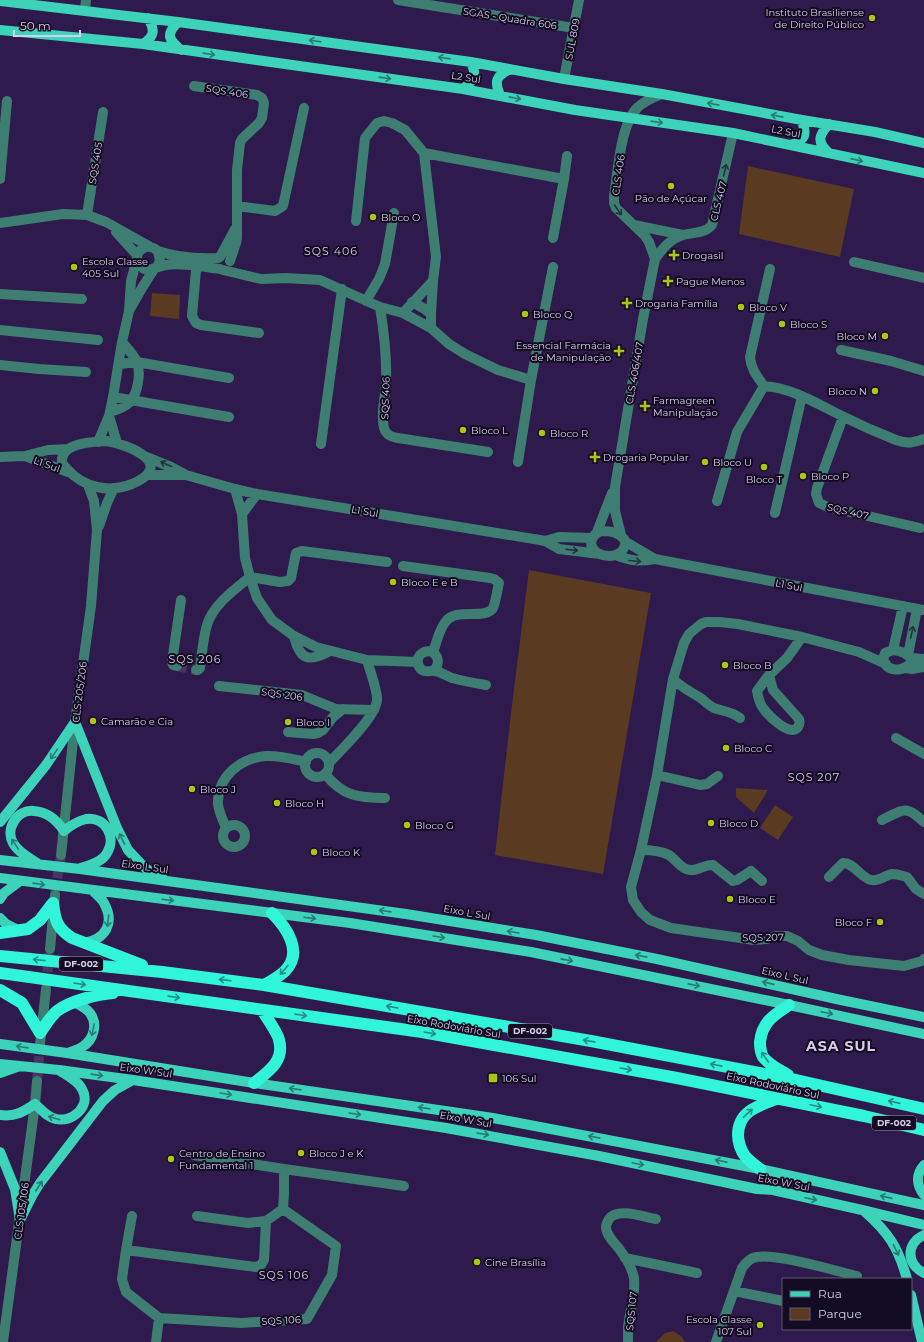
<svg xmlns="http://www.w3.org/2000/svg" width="924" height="1342" viewBox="0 0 924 1342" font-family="Montserrat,sans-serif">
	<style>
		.green { fill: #5a3a21 }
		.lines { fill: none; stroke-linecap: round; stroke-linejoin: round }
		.minor-tunnel { stroke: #473564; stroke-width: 10; stroke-dasharray: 10 5; stroke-linecap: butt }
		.minor { stroke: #3e7d71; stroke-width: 10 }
		.major { stroke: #3cd3ba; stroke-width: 10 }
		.highway { stroke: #31f5d8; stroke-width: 12 }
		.oneway { stroke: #2a7975 }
		.oneway2 { stroke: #22333d }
		.oneway3 { stroke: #248c86 }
		.poi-dot { fill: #abc614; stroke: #130b21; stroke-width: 1.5 }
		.labels { text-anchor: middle; stroke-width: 4; stroke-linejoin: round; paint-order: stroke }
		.shield { fill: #130b21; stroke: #9c92af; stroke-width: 1 }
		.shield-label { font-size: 9px; font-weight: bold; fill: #d6ccec }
		.poi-label { font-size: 10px; fill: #d6ccec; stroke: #130b21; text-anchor: start }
		.street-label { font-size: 10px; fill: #d6ccec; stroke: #130b21 }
		.neighbourhood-label { font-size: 11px; letter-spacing: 1px; fill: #d6ccec; stroke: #130b21 }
		.district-label { font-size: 14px; font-weight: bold; letter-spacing: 1px; fill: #d6ccec; stroke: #130b21 }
	</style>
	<rect width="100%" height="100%" fill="#2e1a4c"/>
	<!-- green -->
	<path class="green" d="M748,166L854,189L840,257L739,234Z
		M152,293L180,295L179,319L150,316Z
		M529,570L651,593L603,874L495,855L511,713Z
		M736,788L768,790L754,813L736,797Z
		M775,805L793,817L778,840L760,828Z
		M673,1331L681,1336L685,1342H656L665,1333Z"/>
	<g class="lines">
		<!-- minor-tunnel -->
		<path class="minor-tunnel" d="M177,666L196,670
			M55,893L61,855
			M46,987L49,953
			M37,1081L40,1044"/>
		<!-- minor -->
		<path class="minor" d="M398,0L574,28
			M85,11L86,0
			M564,79L579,0
			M194,86L257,95L262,98L264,103L262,118L259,123L242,139L240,143L237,170V238L236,243L230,261
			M424,153L564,179L553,238
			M0,179L7,101
			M564,179L567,156
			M237,206L275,211L283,206L304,108
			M87,215L103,112
			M0,223L63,214L87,215L106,222L149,246
			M634,225L683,235
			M116,232L137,255
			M158,251C178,258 197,259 218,258
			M220,257L235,229
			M197,259L192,316L196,323L201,325L259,333
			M655,259C663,248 670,239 683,235C694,232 704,234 712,225L733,133
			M854,262L924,278
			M157,267L160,261L158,251C148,242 135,249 137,262L144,269C152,271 158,266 166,265C183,262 203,267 220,269
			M223,270L261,279L286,278L320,280L380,307L403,313L433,281L436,257L424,153L405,130L392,123L384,121L377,123L365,138L356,221
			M0,294L82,299
			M366,301L379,279L385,264L394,213
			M412,302L423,308L431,314
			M380,307C384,332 387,356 386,381C386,396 380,413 384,428C386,435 391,437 398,438L488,452
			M130,309L142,288L154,269
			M403,313L431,328L449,344L465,354L498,370L531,380L518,462
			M431,328V314L433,281
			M0,330L98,340
			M841,350L891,361L924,371
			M120,364L137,362L229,378
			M0,365L39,369L86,372
			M531,380L553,267
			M764,386C757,376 751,369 750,357L770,269
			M113,397L229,417
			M110,412C117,410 125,407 130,402C138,393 141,373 137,362C134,355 127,348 122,342
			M109,416L117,443
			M843,417L817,488L816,494L819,503L828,507L920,528
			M107,441C131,445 176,465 132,484C109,493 84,488 67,469C65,467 61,463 62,459C64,442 95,442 107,441Z
			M98,442L109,416L113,397L122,342L129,311L131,281L137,259
			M321,444L342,289
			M25,456L68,472
			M144,456L171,467L186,475L235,489L257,494L540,540L545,541L559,549L600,554
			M0,457L25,456L48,450L68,449
			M147,475H186
			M235,489L242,514L245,558L250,577L257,598L272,620L294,636L316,647L367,660C370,671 377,689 377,699C378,715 340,751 329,763
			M717,501L737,432L764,386C793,388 817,404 842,416C860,425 878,433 896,440C907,444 914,443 924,439
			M775,513L802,396
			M242,514L257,494
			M99,526L107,503L114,488
			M601,531C611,531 620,532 626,542C625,545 624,549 622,551C616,558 601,557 595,551C587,543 593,534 601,531Z
			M597,532L612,493
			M621,535L615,511V487L643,319L655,259L649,242L645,236L616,208L614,203V196C618,172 620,124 638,107C645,101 654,97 662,94
			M545,541L559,537L592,538
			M626,542L655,559L924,610
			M616,555C631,561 639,562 655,559
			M403,566L490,578L494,579L499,583C497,591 496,601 493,608C486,620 458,608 447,620C439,628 437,642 433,652
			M294,636C300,661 309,662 330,651
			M893,650C901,651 908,653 912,661L911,663C899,676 878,668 885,653Z
			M893,650L903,606
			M908,655L917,609
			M911,658L924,659
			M367,660L418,662
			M886,664L859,652L802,637L738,624L719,622H706L701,624L689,634L684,643L673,679L657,775L641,850L631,887L633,900L641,912L650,920L671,928L754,940L766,939L776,936H787L798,941L809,950L822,955L849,960L904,966L922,961L924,959
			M177,666L173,665L172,662L181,600
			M906,668L912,669L924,667
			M196,670H198L200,668C202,654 203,638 207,625C213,605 234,590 250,577L280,582L288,581L291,578L296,553L302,551L387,562
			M434,671C444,659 432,645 421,654C416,658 417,666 422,670C427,673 430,670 434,671C440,671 446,676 452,678C463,681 474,683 486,685
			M769,675L773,690L799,719C800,722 800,724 798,727C790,738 768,715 763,708C759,703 758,697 757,691L769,675L787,658L802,637
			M673,679C681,687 689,691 699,697C704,700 708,705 714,708C723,711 733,712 740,718
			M219,686L302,695L336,709L374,710
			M288,732L313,734L318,733L323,730L333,717L343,709
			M896,738L924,754
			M305 765a12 12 0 1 1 24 0a12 12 0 1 1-24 0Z
			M325,774C343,796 358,798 385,798
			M657,775L700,785L707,784L718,776
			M882,820C903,810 905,804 924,822
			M223 836a11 11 0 1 1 22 0a11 11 0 1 1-22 0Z
			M226,828C223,820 219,813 218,804C217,777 240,758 266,756C279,755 293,759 306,762
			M641,850C649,850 661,851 669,855C675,859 679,866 686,869C698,873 703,864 713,865L733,881L737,880L751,871L762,881
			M61,855L75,722L91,606L97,530L94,501L88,485
			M829,877L843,863C853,862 860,877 871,880C879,882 885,875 892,874C897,874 903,876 907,877L916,889L924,894
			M50,949L55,895
			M40,1044L46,989
			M194,1155L284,1169
			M132,1216L126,1250L122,1279L126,1292L159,1318
			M197,1216L248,1223L266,1221L283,1209
			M126,1250L256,1267L261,1265L264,1260L266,1221
			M625,1258L697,1273
			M734,1291L783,1301
			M3,1342L35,1104L37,1081
			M156,1342L159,1318L241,1323L307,1319L332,1275L336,1246L283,1209L284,1194V1169L404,1186
			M628,1342C628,1337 628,1332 628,1327C630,1310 636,1294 634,1278C632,1268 626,1258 620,1250C616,1244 606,1236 606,1227C606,1224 608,1221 609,1219C617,1207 644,1217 656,1219
			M716,1342L742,1268C745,1264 748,1260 753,1258C771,1251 836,1271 857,1276"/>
		<!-- major -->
		<path class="major" d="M0,1L178,22L471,62L564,79L662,94L802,120L875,132L924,143
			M178,22C165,35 169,40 181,50
			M0,30L143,44L463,89L575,110L733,133L924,173
			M143,44C155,36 155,30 148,18
			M463,89C475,79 477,76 471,62
			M500,95C494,81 496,76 510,69
			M791,145C807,139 806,135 802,120
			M829,153C816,142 819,135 829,124
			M75,722L117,828L128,850L143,866L152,873L163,878
			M0,822L46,765L75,722
			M0,860L80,869L406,914L536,935L657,959L841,1000L924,1017
			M37,863C29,858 18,852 13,843C5,829 17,809 34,811C47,812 57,820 64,831C70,826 78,821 86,819C105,816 117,837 107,853C102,862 90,865 81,868
			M0,878L350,923L531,952L789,1005L924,1034
			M0,899L4,893L20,881
			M0,918L6,924L18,930
			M84,943C106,939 115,923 104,903C101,898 97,895 93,891
			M0,1044L67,1053L254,1083L493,1118L760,1169L924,1205
			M68,1053C72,1051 78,1050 82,1047C94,1040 98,1024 90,1013C86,1008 80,1005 74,1002
			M0,1064L59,1070L133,1080L446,1128L599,1156L757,1189L773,1190L862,1210L924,1225
			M0,1073L17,1067
			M0,1115C15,1117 23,1112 35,1104C42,1110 47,1117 56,1119C72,1123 92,1106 82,1089C78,1081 68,1076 60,1071
			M0,1152L15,1189L20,1220
			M924,1165C915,1175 917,1186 924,1195
			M864,1211C889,1233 898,1247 907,1279
			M20,1220L32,1196L40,1183L103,1101L115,1090L133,1080
			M924,1235C906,1243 906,1264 924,1273
			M911,1295L922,1342"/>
		<!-- highway -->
		<path class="highway" d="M53,903C55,921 57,928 72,938L142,965
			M0,933L28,929L40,920L53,903
			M0,956L162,972L264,985L591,1041L796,1080L924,1109
			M0,973L422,1032L677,1078L864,1116L924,1130
			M264,985C271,981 279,977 285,971C304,952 286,927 272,913
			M0,990L22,1003L40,1033C45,1026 50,1017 57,1011C70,1001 98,994 113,993
			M788,1075C780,1070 769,1065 763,1057C761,1053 760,1046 760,1042C762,1022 774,1015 789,1005
			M254,1083C268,1072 285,1061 279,1040C278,1033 266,1017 262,1010
			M760,1169C755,1165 749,1161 745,1156C741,1151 738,1142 738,1135C738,1112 757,1106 776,1099"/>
	</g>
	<!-- one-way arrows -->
	<defs><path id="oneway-shaft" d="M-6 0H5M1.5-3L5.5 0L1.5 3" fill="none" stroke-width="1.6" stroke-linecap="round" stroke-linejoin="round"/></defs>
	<g class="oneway">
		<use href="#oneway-shaft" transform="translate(315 41) rotate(-172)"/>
		<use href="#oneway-shaft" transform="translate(209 54) rotate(8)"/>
		<use href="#oneway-shaft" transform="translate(444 58) rotate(-172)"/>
		<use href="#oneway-shaft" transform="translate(385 78) rotate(8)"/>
		<use href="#oneway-shaft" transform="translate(515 98) rotate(11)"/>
		<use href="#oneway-shaft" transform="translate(713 104) rotate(-169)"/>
		<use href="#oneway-shaft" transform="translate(777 116) rotate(-169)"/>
		<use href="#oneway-shaft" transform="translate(657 122) rotate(8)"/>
		<use href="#oneway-shaft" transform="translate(857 160) rotate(13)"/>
		<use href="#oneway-shaft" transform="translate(54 754) rotate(125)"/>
		<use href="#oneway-shaft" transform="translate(122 839) rotate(-116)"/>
		<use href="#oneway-shaft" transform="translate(15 844) rotate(-124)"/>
		<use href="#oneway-shaft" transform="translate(39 884) rotate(8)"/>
		<use href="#oneway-shaft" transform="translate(168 900) rotate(7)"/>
		<use href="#oneway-shaft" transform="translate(385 911) rotate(-172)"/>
		<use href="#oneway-shaft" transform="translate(310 918) rotate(7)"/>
		<use href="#oneway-shaft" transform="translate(108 921) rotate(97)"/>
		<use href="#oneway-shaft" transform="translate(513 932) rotate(-171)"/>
		<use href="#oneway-shaft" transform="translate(439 937) rotate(9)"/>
		<use href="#oneway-shaft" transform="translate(641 956) rotate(-169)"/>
		<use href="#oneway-shaft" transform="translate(567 960) rotate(11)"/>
		<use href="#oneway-shaft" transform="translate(768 983) rotate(-167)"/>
		<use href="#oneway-shaft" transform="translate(694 985) rotate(11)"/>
		<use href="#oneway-shaft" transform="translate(827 1013) rotate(12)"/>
		<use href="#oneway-shaft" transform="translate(93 1030) rotate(101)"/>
		<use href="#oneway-shaft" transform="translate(22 1047) rotate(-172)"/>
		<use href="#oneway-shaft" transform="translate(97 1075) rotate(8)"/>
		<use href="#oneway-shaft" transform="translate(295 1089) rotate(-172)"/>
		<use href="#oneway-shaft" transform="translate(226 1094) rotate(9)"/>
		<use href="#oneway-shaft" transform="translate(424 1108) rotate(-172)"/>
		<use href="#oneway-shaft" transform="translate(355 1114) rotate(9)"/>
		<use href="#oneway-shaft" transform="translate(54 1118) rotate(-163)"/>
		<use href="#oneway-shaft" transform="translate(483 1134) rotate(10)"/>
		<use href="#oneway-shaft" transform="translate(594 1137) rotate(-169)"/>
		<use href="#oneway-shaft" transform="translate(721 1161) rotate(-169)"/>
		<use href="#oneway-shaft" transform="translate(638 1164) rotate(12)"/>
		<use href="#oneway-shaft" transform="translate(39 1186) rotate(-57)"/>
		<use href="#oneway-shaft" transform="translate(886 1197) rotate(-167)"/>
		<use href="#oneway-shaft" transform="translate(811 1199) rotate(12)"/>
		<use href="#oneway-shaft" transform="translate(896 1250) rotate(64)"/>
	</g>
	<g class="oneway2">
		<use href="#oneway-shaft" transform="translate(725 170) rotate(-77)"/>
		<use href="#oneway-shaft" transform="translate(618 210) rotate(55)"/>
		<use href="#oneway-shaft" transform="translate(166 464) rotate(-156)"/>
		<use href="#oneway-shaft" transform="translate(572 550) rotate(7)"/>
		<use href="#oneway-shaft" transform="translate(635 561) rotate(5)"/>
		<use href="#oneway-shaft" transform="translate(912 632) rotate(-78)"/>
	</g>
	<g class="oneway3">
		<use href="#oneway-shaft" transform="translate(39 960) rotate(-174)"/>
		<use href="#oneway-shaft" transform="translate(284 970) rotate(131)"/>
		<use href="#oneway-shaft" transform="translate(225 980) rotate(-173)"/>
		<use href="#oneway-shaft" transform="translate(80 984) rotate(8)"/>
		<use href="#oneway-shaft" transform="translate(174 997) rotate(8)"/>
		<use href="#oneway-shaft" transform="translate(392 1007) rotate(-170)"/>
		<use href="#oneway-shaft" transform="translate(301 1015) rotate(8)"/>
		<use href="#oneway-shaft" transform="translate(430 1033) rotate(10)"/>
		<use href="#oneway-shaft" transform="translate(589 1041) rotate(-170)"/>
		<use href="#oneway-shaft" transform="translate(765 1057) rotate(-124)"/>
		<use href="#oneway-shaft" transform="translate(716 1065) rotate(-169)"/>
		<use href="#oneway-shaft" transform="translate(626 1069) rotate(10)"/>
		<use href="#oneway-shaft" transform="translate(894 1102) rotate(-167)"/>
		<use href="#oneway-shaft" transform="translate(816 1106) rotate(12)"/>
		<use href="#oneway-shaft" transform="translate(748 1113) rotate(-43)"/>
	</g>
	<!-- markers -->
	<g class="poi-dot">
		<circle cx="872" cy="18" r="4"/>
		<circle cx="671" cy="186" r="4"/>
		<circle cx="373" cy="217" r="4"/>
		<path d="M672 249h4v4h4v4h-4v4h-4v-4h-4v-4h4z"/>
		<circle cx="74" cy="267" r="4"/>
		<path d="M666 275h4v4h4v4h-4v4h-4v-4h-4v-4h4z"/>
		<path d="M625 297h4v4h4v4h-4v4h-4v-4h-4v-4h4z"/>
		<circle cx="741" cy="307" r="4"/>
		<circle cx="525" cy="314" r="4"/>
		<circle cx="782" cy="324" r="4"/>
		<circle cx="885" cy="336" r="4"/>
		<path d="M617 345h4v4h4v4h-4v4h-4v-4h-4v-4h4z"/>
		<circle cx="875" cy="391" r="4"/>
		<path d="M643 400h4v4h4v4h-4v4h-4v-4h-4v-4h4z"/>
		<circle cx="463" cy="430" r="4"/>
		<circle cx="542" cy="433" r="4"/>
		<path d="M593 451h4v4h4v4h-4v4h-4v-4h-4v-4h4z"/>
		<circle cx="705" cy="462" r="4"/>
		<circle cx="764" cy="467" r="4"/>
		<circle cx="803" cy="476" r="4"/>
		<circle cx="393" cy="582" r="4"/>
		<circle cx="725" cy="665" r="4"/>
		<circle cx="93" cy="721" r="4"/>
		<circle cx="288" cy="722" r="4"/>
		<circle cx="726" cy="748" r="4"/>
		<circle cx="192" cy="789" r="4"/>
		<circle cx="277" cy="803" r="4"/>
		<circle cx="711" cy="823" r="4"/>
		<circle cx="407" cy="825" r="4"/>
		<circle cx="314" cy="852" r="4"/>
		<circle cx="730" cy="899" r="4"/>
		<circle cx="880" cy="922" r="4"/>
		<rect x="488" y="1073" width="10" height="10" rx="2"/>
		<circle cx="301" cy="1153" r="4"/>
		<circle cx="171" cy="1159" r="4"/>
		<circle cx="477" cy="1262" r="4"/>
		<circle cx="760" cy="1325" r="4"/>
	</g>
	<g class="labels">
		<!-- shield labels -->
		<g class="shield">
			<rect x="59" y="957" width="44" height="14" rx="3"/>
			<rect x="508" y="1024" width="44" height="14" rx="3"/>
			<rect x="872" y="1116" width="44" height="14" rx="3"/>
		</g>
		<g class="shield-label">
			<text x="81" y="967">DF-002</text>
			<text x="530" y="1034">DF-002</text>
			<text x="894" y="1126">DF-002</text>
		</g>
		<!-- poi labels -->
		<g class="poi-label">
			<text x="864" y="16" text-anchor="end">Instituto Brasiliense<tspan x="864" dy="12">de Direito Público</tspan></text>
			<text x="671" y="202" text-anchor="middle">Pão de Açúcar</text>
			<text x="381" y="221">Bloco O</text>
			<text x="682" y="259">Drogasil</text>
			<text x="82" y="265">Escola Classe<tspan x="82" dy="12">405 Sul</tspan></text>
			<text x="676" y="285">Pague Menos</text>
			<text x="635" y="307">Drogaria Família</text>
			<text x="749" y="311">Bloco V</text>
			<text x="533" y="318">Bloco Q</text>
			<text x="790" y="328">Bloco S</text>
			<text x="877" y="340" text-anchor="end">Bloco M</text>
			<text x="611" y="349" text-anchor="end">Essencial Farmácia<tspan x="611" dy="12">de Manipulação</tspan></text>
			<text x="867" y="395" text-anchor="end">Bloco N</text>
			<text x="653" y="404">Farmagreen<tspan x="653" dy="12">Manipulação</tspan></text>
			<text x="471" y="434">Bloco L</text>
			<text x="550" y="437">Bloco R</text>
			<text x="603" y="461">Drogaria Popular</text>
			<text x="713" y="466">Bloco U</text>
			<text x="811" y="480">Bloco P</text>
			<text x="764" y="483" text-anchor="middle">Bloco T</text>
			<text x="401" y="586">Bloco E e B</text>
			<text x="733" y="669">Bloco B</text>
			<text x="101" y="725">Camarão e Cia</text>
			<text x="296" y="726">Bloco I</text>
			<text x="734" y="752">Bloco C</text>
			<text x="200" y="793">Bloco J</text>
			<text x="285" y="807">Bloco H</text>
			<text x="719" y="827">Bloco D</text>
			<text x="415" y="829">Bloco G</text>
			<text x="322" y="856">Bloco K</text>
			<text x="738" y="903">Bloco E</text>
			<text x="872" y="926" text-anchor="end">Bloco F</text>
			<text x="502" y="1082">106 Sul</text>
			<text x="179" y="1157">Centro de Ensino<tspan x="179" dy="12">Fundamental 1</tspan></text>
			<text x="309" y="1157">Bloco J e K</text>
			<text x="485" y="1266">Cine Brasília</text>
			<text x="752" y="1323" text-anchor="end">Escola Classe<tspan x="752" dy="12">107 Sul</tspan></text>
		</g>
		<!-- street labels -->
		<g class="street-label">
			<text transform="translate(510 18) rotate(9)" y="4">SGAS - Quadra 606</text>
			<text transform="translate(572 39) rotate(-79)" y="4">SUL 809</text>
			<text transform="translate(466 77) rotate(9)" y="4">L2 Sul</text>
			<text transform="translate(227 91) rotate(9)" y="4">SQS 406</text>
			<text transform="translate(786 131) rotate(11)" y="4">L2 Sul</text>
			<text transform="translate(95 163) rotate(-81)" y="4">SQS 405</text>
			<text transform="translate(618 175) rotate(-82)" y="4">CLS 406</text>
			<text transform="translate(718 201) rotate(-76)" y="4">CLS 407</text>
			<text transform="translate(634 373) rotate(-80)" y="4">CLS 406/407</text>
			<text transform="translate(385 398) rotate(-88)" y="4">SQS 406</text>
			<text transform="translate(47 464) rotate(20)" y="4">L1 Sul</text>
			<text transform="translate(365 511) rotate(10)" y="4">L1 Sul</text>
			<text transform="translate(848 511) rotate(13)" y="4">SQS 407</text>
			<text transform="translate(789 585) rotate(11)" y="4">L1 Sul</text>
			<text transform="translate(79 692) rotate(-83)" y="4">CLS 205/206</text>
			<text transform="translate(282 694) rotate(8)" y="4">SQS 206</text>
			<text transform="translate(145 866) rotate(8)" y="4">Eixo L Sul</text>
			<text transform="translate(467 912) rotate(10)" y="4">Eixo L Sul</text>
			<text transform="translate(763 937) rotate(-1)" y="4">SQS 207</text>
			<text transform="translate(785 975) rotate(13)" y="4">Eixo L Sul</text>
			<text transform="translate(454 1026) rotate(10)" y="4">Eixo Rodoviário Sul</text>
			<text transform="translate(146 1070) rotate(8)" y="4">Eixo W Sul</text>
			<text transform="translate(773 1085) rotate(12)" y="4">Eixo Rodoviário Sul</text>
			<text transform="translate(466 1119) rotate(10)" y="4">Eixo W Sul</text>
			<text transform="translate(784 1182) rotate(11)" y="4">Eixo W Sul</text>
			<text transform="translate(21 1211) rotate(-82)" y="4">CLS 105/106</text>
			<text transform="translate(631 1311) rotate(-84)" y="4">SQS 107</text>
			<text transform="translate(281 1320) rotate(-3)" y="4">SQS 106</text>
		</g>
		<!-- neighbourhood labels -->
		<g class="neighbourhood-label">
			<text x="331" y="255">SQS 406</text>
			<text x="195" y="663">SQS 206</text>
			<text x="814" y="781">SQS 207</text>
			<text x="284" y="1279">SQS 106</text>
		</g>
		<!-- district labels -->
		<g class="district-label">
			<text x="841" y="1051">ASA SUL</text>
		</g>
	</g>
	<!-- legend -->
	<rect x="782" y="1278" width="130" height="52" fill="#130b21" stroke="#615872"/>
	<rect x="790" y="1291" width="20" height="6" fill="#3cd3ba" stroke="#615872"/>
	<text x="818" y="1298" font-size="12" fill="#d6ccec">Rua</text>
	<rect x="790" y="1308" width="20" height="12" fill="#5a3a21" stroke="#615872"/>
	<text x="818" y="1318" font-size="12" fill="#d6ccec">Parque</text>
	<!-- scale -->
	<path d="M14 30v6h66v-6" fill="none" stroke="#d6ccec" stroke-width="2"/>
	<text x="20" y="30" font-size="12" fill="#d6ccec" stroke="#130b21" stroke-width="3" paint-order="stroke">50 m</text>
</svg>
